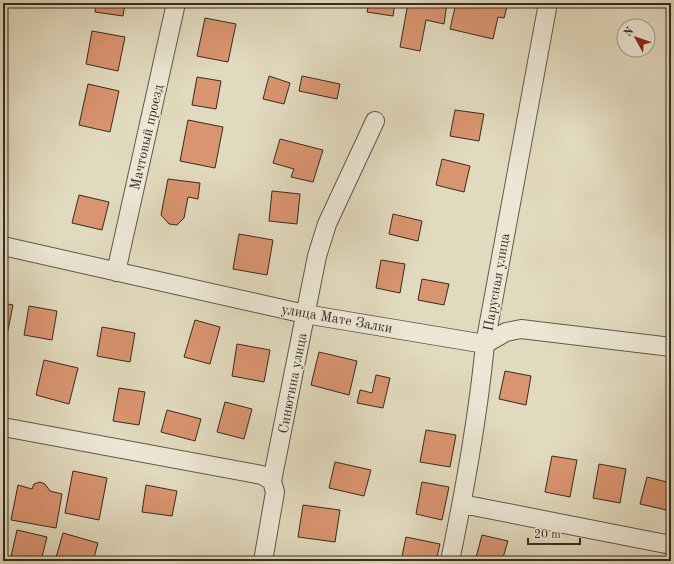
<svg xmlns="http://www.w3.org/2000/svg" width="674" height="564" viewBox="0 0 674 564" font-family="'Old Standard TT',serif">
	<style>
		.building { fill: #d99470; stroke: #362c21 }
		.lines { fill: none; stroke-linecap: round; stroke-linejoin: round }
		.minor-casing { stroke: #615848; stroke-width: 20 }
		.minor { stroke: #ece7d5; stroke-width: 18 }
		.labels { text-anchor: middle; stroke-width: 3; stroke-linejoin: round; paint-order: stroke }
		.street-label { font-size: 14px; fill: #362c21; stroke: #ece7d5 }
	</style>
	<rect width="100%" height="100%" fill="#e2dabe"/>
	<filter id="stains"><feTurbulence type="fractalNoise" baseFrequency=".005" numOctaves="4"/><feColorMatrix values="0 0 0 0 .2 0 0 0 0 .09 0 0 0 0 .02 0 0 0 .5 -.17"/></filter>
	<radialGradient id="worn" r=".72"><stop offset=".6" stop-color="#630" stop-opacity="0"/><stop offset="1" stop-color="#630" stop-opacity=".3"/></radialGradient>
	<!-- building -->
	<path class="building" d="M96,3H125L123,16L95,12Z
		M369,3H395L393,16L367,12Z
		M408,3H447L444,24L426,20L420,51L400,47Z
		M456,3H508L504,18L498,17L493,39L450,29Z
		M205,18L236,24L228,62L197,56Z
		M92,31L125,37L118,71L86,64Z
		M269,76L290,83L284,104L263,99Z
		M302,76L340,84L337,99L299,91Z
		M197,77L221,81L216,109L192,105Z
		M88,84L119,91L110,132L79,125Z
		M455,110L484,114L479,141L450,136Z
		M188,120L223,127L215,168L180,161Z
		M280,139L323,150L313,182L291,177L294,169L273,163Z
		M442,159L470,166L464,192L436,185Z
		M168,179L200,183L198,199L188,197L184,218L177,225L169,224L161,215Z
		M272,191L300,194L297,224L269,221Z
		M79,195L109,202L102,230L72,223Z
		M393,214L422,221L418,241L389,234Z
		M239,234L273,240L267,275L233,269Z
		M381,260L405,264L400,293L376,288Z
		M422,279L449,284L444,305L418,300Z
		M3,303L13,305L7,335L3,334Z
		M29,306L57,311L52,340L24,335Z
		M195,320L220,327L210,364L184,357Z
		M102,327L135,333L130,362L97,356Z
		M237,344L270,350L264,382L232,376Z
		M319,352L357,361L349,395L311,385Z
		M44,360L78,368L69,404L36,395Z
		M505,371L531,376L526,405L499,399Z
		M376,375L390,378L383,408L357,403L360,390L372,393Z
		M119,388L145,392L139,425L113,421Z
		M225,402L252,409L244,439L217,432Z
		M167,410L201,419L195,441L161,432Z
		M426,430L456,435L450,467L420,462Z
		M552,456L577,460L570,497L545,492Z
		M335,462L371,470L364,496L329,488Z
		M599,464L626,469L620,503L593,498Z
		M73,471L107,478L99,520L65,513Z
		M647,477L671,483V511L640,504Z
		M40,482L45,484L50,491L62,494L56,528L11,520L18,485L32,489L34,484Z
		M422,482L449,487L442,520L416,514Z
		M146,485L177,491L172,516L142,512Z
		M303,505L340,510L335,542L298,537Z
		M17,530L47,537L41,561H10Z
		M63,533L98,543L93,561H55Z
		M482,535L508,541L502,561H475Z
		M406,537L440,544L436,561H401Z"/>
	<g class="lines">
		<!-- minor casing -->
		<g class="minor-casing">
			<path id="minor" d="M3,246L305,314L485,344L506,332L521,329L671,347
				M116,272L176,3
				M3,427L262,475L272,481
				M462,504L671,545
				M263,561L275,492L272,481L317,256L327,224L375,121
				M450,561C465,489 478,417 485,344L548,3"/>
		</g>
		<!-- minor -->
		<use href="#minor" class="minor"/>
	</g>
	<g class="labels">
		<!-- street labels -->
		<g class="street-label">
			<text transform="translate(146 137) rotate(-77)" y="5">Мачтовый проезд</text>
			<text transform="translate(496 282) rotate(-80)" y="5">Парусная улица</text>
			<text transform="translate(337 318) rotate(10)" y="5">улица Мате Залки</text>
			<text transform="translate(292 383) rotate(-79)" y="5">Синютина улица</text>
		</g>
	</g>
	<!-- margin -->
	<rect width="674" height="564" fill="none" stroke="#e2dabe" stroke-width="16"/>
	<rect x="4" y="4" width="666" height="556" fill="none" stroke="#362c21" stroke-width="2"/>
	<rect x="8" y="8" width="658" height="548" fill="none" stroke="#362c21"/>
	<!-- north arrow -->
	<g transform="translate(636 38) rotate(310)"><circle r="19" fill="#ece7d5" stroke="#a39c8d"/>
	<path d="M0-3L7 15L0 10L-7 15Z" fill="#8f2418"/>
	<text y="-6" font-size="11" font-weight="bold" text-anchor="middle" fill="#362c21">N</text>
	</g>
	<!-- scale -->
	<path d="M528 538v6h52v-6" fill="none" stroke="#362c21" stroke-width="2"/>
	<text x="534" y="538" font-size="12" fill="#362c21" stroke="#ece7d5" stroke-width="3" paint-order="stroke">20 m</text>
	<rect width="100%" height="100%" filter="url(#stains)"/>
	<rect width="100%" height="100%" fill="url(#worn)"/>
</svg>
